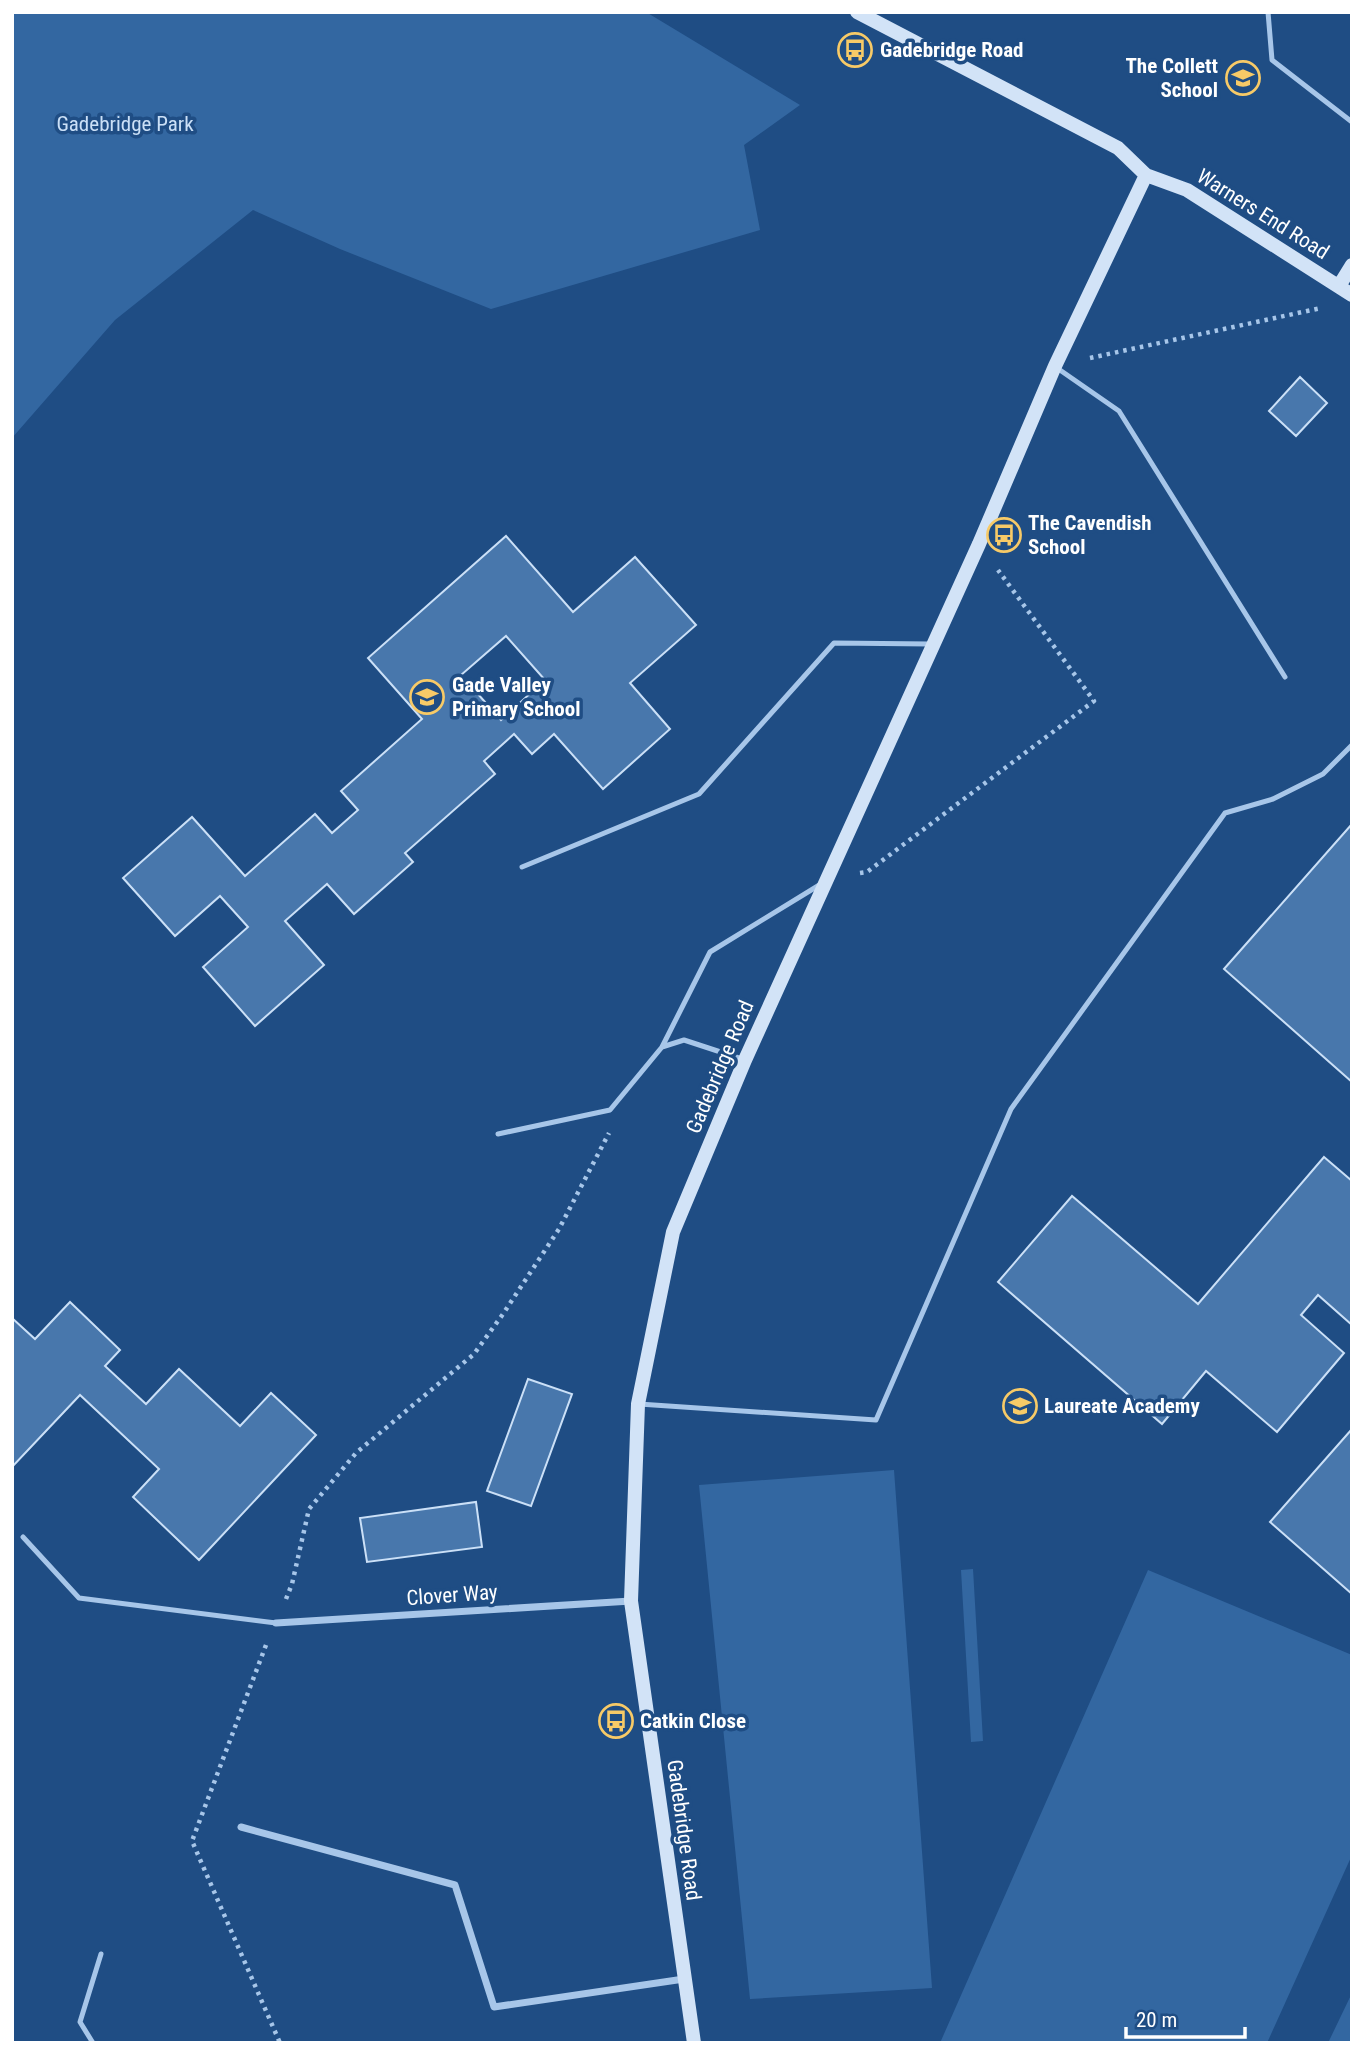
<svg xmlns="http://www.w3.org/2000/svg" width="1364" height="2055" viewBox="0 0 1364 2055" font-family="'Roboto Condensed',sans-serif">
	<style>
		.green { fill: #3367a1 }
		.building { fill: #4877ac; stroke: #cbe0f7; stroke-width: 2; fill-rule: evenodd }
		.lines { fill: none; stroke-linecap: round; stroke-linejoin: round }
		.path { stroke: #a7c6e9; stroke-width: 4.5; stroke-dasharray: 3.5 5; stroke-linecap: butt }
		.lane { stroke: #a7c6e9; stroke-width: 5 }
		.street { stroke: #a7c6e9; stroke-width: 7 }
		.secondary { stroke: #d2e3f7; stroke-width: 14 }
		.labels { text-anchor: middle; stroke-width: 7; stroke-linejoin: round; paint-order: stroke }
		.poi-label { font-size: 21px; font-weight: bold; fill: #fff; stroke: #1f4d84; text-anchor: start }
		.park-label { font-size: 21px; fill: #cbe0f7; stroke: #1f4d84 }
		.street-label { font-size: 21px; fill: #fff; stroke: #1f4d84 }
	</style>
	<rect width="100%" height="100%" fill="#1f4d84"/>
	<!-- green -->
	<path class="green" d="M12,12H646L800,105L744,145L760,230L491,309L340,249L253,210L115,320L12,438Z
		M894,1470L932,1988L750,1999L699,1485Z
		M973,1569L983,1741L971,1742L961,1570Z
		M1148,1570L1352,1655V1855L1267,2043H940Z
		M1352,1993V2043H1328Z"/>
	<!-- building -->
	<path class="building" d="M1300,377L1327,403L1296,436L1269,411Z
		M506,536L573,612L635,557L696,625L630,683L670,729L603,789L554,734L532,754L514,734L484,761L495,774L405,853L413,862L354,914L327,884L285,921L324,965L255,1026L203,967L248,927L220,896L175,936L123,878L192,817L245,876L315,814L332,833L358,810L341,791L422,719L368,658ZM506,636L545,680L501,720L461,675Z
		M1352,824V1082L1224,969Z
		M1324,1157L1352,1181V1325L1318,1295L1301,1315L1344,1353L1277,1432L1206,1371L1162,1424L998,1282L1072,1196L1198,1304Z
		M70,1302L120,1350L105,1366L146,1404L179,1369L240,1426L271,1393L316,1435L199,1560L133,1497L159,1469L80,1395L12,1467V1318L35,1339Z
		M528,1379L572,1394L531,1506L487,1491Z
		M1352,1429V1594L1270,1522Z
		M476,1502L482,1547L367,1562L360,1518Z"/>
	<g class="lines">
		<!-- path -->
		<path class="path" d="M1090,358L1321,308
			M860,873L867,872L1094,701L998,570
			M286,1599L292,1584L309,1509L356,1453L474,1354L503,1314L559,1229L609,1133
			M266,1645L192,1841L280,2043"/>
		<!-- lane -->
		<path class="lane" d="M1268,12L1272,60L1352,122
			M1057,368L1119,411L1285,677
			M522,867L699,794L834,643L930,644
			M745,1060L684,1040L662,1047L710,952L821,884
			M498,1134L610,1110L662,1047
			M639,1404L876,1420L1011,1109L1225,813L1273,799L1323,774L1352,745
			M23,1537L79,1598L276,1623
			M93,2043L80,2022L101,1954"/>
		<!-- street -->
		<path class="street" d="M276,1623L631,1601
			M241,1827L455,1885L494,2007L684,1979"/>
		<!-- secondary -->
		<path class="secondary" d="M857,12L1118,148L1146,175L1187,190L1352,295
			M1339,286L1352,265
			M694,2043L631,1601L638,1404L673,1232L745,1060L979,544L1055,366L1146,175"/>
	</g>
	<!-- icons -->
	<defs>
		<g id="bus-ring" transform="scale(1.75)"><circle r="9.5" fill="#1f4d84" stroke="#f7ca67" stroke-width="1.5"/><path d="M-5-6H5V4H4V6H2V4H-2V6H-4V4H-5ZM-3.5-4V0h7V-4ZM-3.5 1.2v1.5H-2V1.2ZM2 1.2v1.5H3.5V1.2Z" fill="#f7ca67"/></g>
		<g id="school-ring" transform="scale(1.75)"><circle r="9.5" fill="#1f4d84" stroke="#f7ca67" stroke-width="1.5"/><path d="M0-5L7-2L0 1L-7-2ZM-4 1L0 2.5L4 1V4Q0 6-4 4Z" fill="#f7ca67"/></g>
	</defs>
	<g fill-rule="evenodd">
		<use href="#bus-ring" x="855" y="50"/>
		<use href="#school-ring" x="1243" y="78"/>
		<use href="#bus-ring" x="1004" y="535"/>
		<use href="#school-ring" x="427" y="697"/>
		<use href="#school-ring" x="1020" y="1406"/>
		<use href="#bus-ring" x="616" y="1721"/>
	</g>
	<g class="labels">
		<!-- poi labels -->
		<g class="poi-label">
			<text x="880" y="57">Gadebridge Road</text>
			<text x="1218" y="73" text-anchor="end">The Collett<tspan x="1218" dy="24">School</tspan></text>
			<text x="1028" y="530">The Cavendish<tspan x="1028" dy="24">School</tspan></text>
			<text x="452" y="692">Gade Valley<tspan x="452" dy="24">Primary School</tspan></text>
			<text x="1044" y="1413">Laureate Academy</text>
			<text x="640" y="1728">Catkin Close</text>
		</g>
		<!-- park labels -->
		<g class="park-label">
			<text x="125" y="131">Gadebridge Park</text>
		</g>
		<!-- street labels -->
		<g class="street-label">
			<text transform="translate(1263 214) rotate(32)" y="7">Warners End Road</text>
			<text transform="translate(720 1067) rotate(-67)" y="7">Gadebridge Road</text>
			<text transform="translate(452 1595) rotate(-4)" y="7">Clover Way</text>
			<text transform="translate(684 1830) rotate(82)" y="7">Gadebridge Road</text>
		</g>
	</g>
	<!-- border -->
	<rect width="1364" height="2055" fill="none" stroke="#ffffff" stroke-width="28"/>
	<!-- scale -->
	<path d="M1126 2027v10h119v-10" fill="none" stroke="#ffffff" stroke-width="3.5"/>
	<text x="1136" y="2027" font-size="21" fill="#ffffff" stroke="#1f4d84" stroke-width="5" paint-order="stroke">20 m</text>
</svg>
